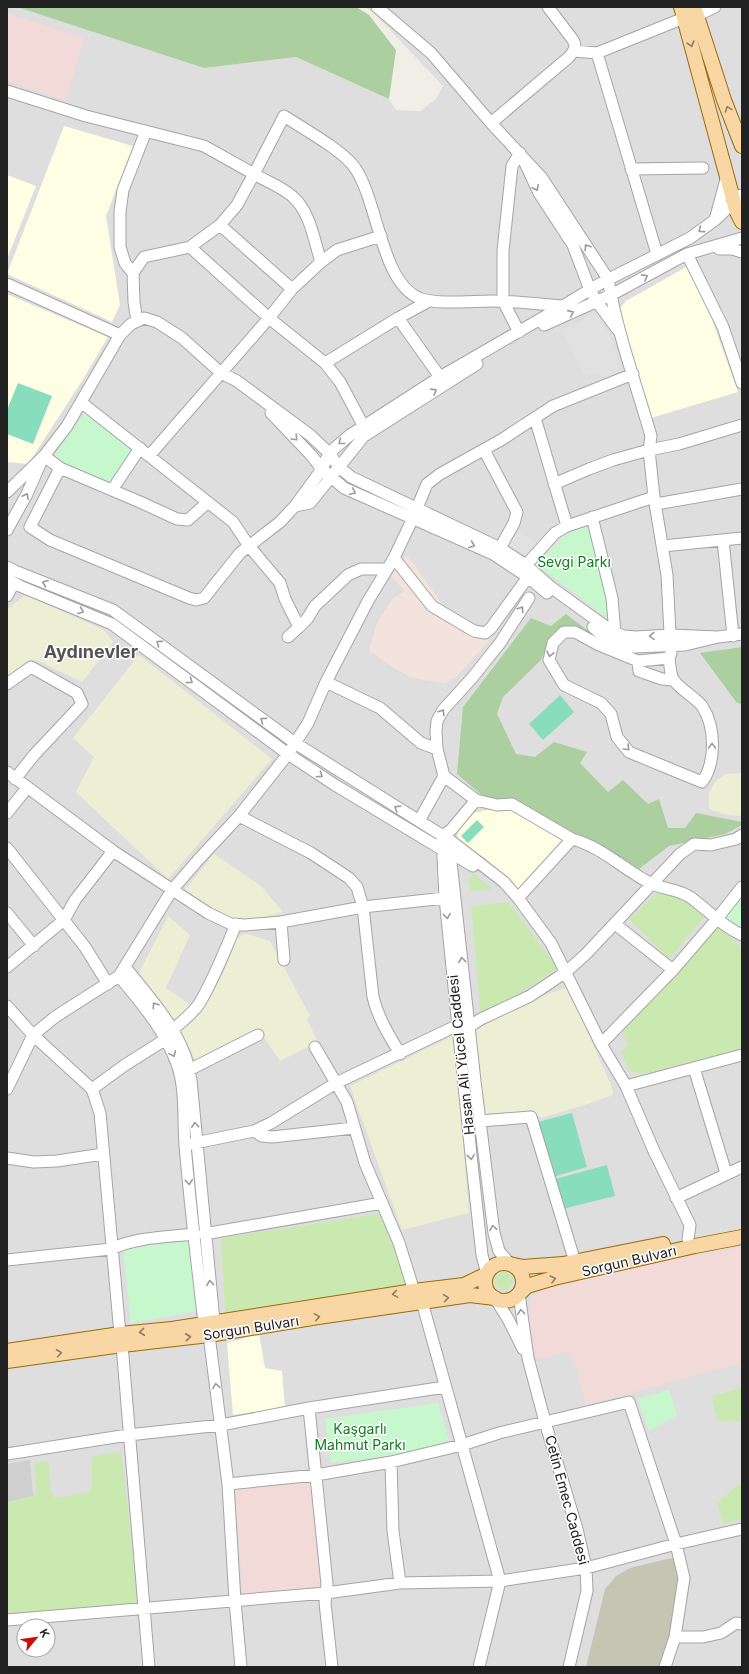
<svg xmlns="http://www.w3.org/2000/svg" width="749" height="1674" viewBox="0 0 749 1674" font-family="Inter,sans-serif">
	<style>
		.residential { fill: #dfdede; fill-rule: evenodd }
		.commercial { fill: #f1dad8 }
		.education { fill: #fdfee4 }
		.religious { fill: #cfcfcf }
		.military { fill: #f2e3dc }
		.construction { fill: #c5c5b3 }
		.farmland { fill: #ecefd4 }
		.grass { fill: #cae9b0 }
		.forest { fill: #abcf9e }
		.park { fill: #c7f8cd }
		.pitch { fill: #89ddbf }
		.parking { fill: #e1e1e1 }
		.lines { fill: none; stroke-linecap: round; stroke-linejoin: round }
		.minor-casing { stroke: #a5a5a5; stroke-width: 13 }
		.major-casing { stroke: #996c05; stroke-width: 16 }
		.minor { stroke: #fff; stroke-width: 11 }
		.major { stroke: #f9d7a5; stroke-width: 14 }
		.oneway { stroke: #8d7c63 }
		.oneway2 { stroke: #9b9b9b }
		.labels { text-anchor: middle; stroke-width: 3; stroke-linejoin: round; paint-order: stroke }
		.park-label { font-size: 14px; fill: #0f7e1c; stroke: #fff }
		.street-label { font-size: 14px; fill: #212121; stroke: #fff }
		.district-label { font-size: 18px; font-weight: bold; fill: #545454; stroke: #fff }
	</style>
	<rect width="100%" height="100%" fill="#f1eee8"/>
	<!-- residential -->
	<path class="residential" d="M7,7H17L204,68L296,57L389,99L396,110L420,111L436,99L443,86L374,13L365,7H742V1667H7ZM24,1626H48V1650H24Z"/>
	<!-- commercial -->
	<path class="commercial" d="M7,13L85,38L65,100L7,81Z
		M742,1247V1363L586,1405L571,1351L537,1360L527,1322L532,1297L543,1289L677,1258Z
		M312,1480L324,1591L243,1598L235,1489Z"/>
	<!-- education -->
	<path class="education" d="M64,126L133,146L106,216L120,305L112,322L7,274Z
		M7,175L36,186L7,259Z
		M688,266L707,306L738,392L651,418L619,310L626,301Z
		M7,294L108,337L82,381L28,464L7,462Z
		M508,806L569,838L519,891L485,858L460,842L457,837L458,832L472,813Z
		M259,1334L265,1368L282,1371L285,1408L233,1415L227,1343Z"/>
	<!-- religious -->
	<path class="religious" d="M30,1460L33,1496L7,1502V1464Z"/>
	<!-- military -->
	<path class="military" d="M406,556L413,563L445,608L480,627H486L523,572L532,580L487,643L456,677L445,683L412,678L389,665L369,650L377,623L392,599L405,591L391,576Z"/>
	<!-- construction -->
	<path class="construction" d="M675,1558L684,1590L661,1667H586L605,1589L616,1576L630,1568L667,1559Z"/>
	<!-- farmland -->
	<path class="farmland" d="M25,595L104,630L113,642L82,682L39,661L31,659L24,663L7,679V610Z
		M139,655L272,759L168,879L76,792L94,757L73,738Z
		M742,773V816L728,815L709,809V793L714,783L725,774Z
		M214,854L261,886L283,912L255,919L237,920L215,910L185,890Z
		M168,916L190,935L166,988L192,1006L175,1022L139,973Z
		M247,934L270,941L310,1016L307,1019L318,1042L280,1061L258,1029L196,1062L180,1030L235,940L240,936Z
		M568,987L613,1090V1095L585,1105L541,1118L532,1110L483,1117L474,1030L531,1000Z
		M455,1035L469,1213L402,1230L350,1086Z"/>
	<!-- grass -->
	<path class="grass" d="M473,873L492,889L471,891L468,880Z
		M659,891L683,898L706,915L669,959L629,919Z
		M508,902L558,968L481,1019L471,906Z
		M719,927L740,945L742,953V1050L641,1074L629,1070L621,1052L628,1045L622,1032Z
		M384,1213L408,1285L225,1313L221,1238Z
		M495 1281a9 9 0 1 1 18 0a9 9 0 1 1-18 0Z
		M741,1388L742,1421L718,1422L711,1396Z
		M121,1452L139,1602L7,1616V1502L37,1495L34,1463L48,1461L51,1493L55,1498L89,1492L92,1489L91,1457Z
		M742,1484V1519L723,1524L717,1503L734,1488Z"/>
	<!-- forest -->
	<path class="forest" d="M17,7H356L369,15L396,50L389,99L296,57L204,68Z
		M566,614L600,640L553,633L541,660L503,697L497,714L516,754L535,757L554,742L587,752L580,763L608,792L623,780L648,804L659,799L668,828H685L696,813L742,822V825L725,834L669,846L639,869L517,802H490L457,774L463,707L531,618L551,626Z
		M742,647V704L737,703L700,653Z"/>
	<!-- park -->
	<path class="park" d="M86,411L134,450L112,485L59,463L55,457L57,452Z
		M592,525L613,622L537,565L565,534Z
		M742,897V931H740L723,917Z
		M195,1240L198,1311L131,1323L123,1249Z
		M669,1390L677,1415L649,1431L638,1399Z
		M438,1403L449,1441L394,1455L331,1463L325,1419Z"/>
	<!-- pitch -->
	<path class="pitch" d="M18,383L52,396L33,444L7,434V410Z
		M560,695L574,712L543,740L529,724Z
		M477,820L484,827L468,843L461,836Z
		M572,1113L587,1167L553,1177L538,1122Z
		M607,1165L615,1196L563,1209L555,1179Z"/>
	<!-- parking -->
	<path class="parking" d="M684,257L687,263L620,299L617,293Z
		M597,313L611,338L622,370L604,378L599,374L584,375L562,330Z
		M518,530L536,543L526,558L507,545Z
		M445,781L468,800L445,832L423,817Z
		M303,1416L309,1468L229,1479L228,1429Z"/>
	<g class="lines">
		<!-- minor casing -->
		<g class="minor-casing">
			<path id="minor" d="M377,7L431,53L491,123L542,178L608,279C617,332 636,384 651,436L649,450L654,497L667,575L671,653L669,658C670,664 670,673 673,679C677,687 696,698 702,706C716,727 716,763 702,782L629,752L617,737L611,714L601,703L564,685L549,660L553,643L564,632H575L599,645L638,661L669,658
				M696,16L715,7
				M574,51L597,53L684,18
				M597,53L657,254
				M7,91L86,116L204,146L254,174L284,116C302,128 344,151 355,168C378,201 381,282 419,298C437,305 471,301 491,301C515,301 539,304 563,306
				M491,123L569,57C574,51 577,47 573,40L548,7
				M525,163L539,193L573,245L590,290L597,302L617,329
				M631,169L703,168
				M715,220L727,176
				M220,225L292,289
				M190,247L269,318L325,363L340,382L364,427
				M719,249H732L742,252
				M687,254L723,327L742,383
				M133,273L125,263L120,247V212L123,190L146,131
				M7,284L120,335
				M398,318L440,377
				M137,321L134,302L133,273L144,257L190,247L220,225L237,205L254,174C266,181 282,187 292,196C310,211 314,240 321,262
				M544,325L611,295L687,254L742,238
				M519,332L503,301V251L512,166L520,153
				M325,363L398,318L429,301
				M82,403L233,522L249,546L280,583L285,599L299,627L307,619L315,606L348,575L361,569H387
				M271,413L311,455L322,469L344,488L493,554L528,577L547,593
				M535,418L567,526
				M484,450L517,512L514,523L500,548
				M44,456L60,468L140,502L177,519L188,520L208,502
				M149,456L269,318L292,289L321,262L337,250L381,236
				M60,468L30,527L50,540L189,598L196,600L204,598L240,553L280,522L295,506L322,469L329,453L350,435L440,377L563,306L601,283L690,238L715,220L741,195
				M554,484L589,469L613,460L649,450L679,444L742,425
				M112,490L140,448
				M7,492L44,456L67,426L120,335L131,324L144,318L157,322L182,338L221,373L237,381L310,435L329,453L339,467L351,477L500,548L526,565L552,588L613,632L624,636L636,637L670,635L718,637
				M656,504L742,489
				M295,506L310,503L364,436L477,364
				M592,517L612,598L615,634
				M7,530L27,494L41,462
				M723,540L733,636
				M663,546L742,538
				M526,565L555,533L567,526L654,497
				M7,567L15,571L113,610L295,743L451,841L504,882L518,898L551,943L601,1044L626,1086L654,1151L690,1225L688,1239
				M528,577L491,628L485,633L474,631L432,606L394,558L412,520L427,484L440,474L501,440L553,406L633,374
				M7,579L22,587L112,624L288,754L335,785L443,850L451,853L473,866
				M7,596L14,583
				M593,627L609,641L620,645L633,647L685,645L718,637L742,634
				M288,637L299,627
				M638,661L639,671L662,679L673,680
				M326,682L380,708L421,743L437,749
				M7,684L31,667L77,693L82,704L34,755L15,779
				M7,772L113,851L208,913L231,924L245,925L281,922
				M444,776L476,800L451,830L442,836L445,898L471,1155L482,1255L487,1274
				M476,800L497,805L512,804L572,839
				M7,813L27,788
				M239,816L311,853L349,878L357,887L363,907L373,997C378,1018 389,1035 400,1054
				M419,821L444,776L437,749L436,731L437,721L443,710L472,678L500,643L529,598
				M7,848L85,947L108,984
				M451,848V862L475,1081L494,1233L499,1251L509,1263
				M518,898L572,839C602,847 623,869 650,883C662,889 678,889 690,897C708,910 722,926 742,935
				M7,913L34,946
				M615,924L673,970
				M284,960L281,922L363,907L445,898
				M7,967L64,920L75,900L113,851
				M125,967C144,990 174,1025 184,1053C188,1062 189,1071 191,1080L214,1321
				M119,976C141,1003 165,1030 177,1064C186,1089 183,1119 185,1145C190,1204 197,1264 204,1323
				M7,1006L33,1035L92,1089L100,1113L120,1334
				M469,1027L481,1019L530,996L566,972L586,954L680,854L694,844L711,845L736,839L742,835
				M172,1030C182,1022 192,1014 199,1004C214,979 225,951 236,924
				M601,1044L673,970L716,920L742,887
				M315,1047L347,1102L365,1163L399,1243L414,1291
				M694,1068L726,1173
				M189,1070L258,1035
				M626,1086L742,1055
				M7,1089L33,1035L55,1017L119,976L172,890L199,859L239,816L288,754L308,723L326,682L368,601L394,558
				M92,1089L125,1065L166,1039
				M479,1121L531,1117L575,1262
				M254,1131L262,1136L272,1137L354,1128
				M190,1144L254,1131L271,1123L336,1083L458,1025
				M7,1158L34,1162L57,1161L103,1154
				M676,1198L742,1167
				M204,1234L382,1203
				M7,1260L111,1249C136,1237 167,1237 194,1234
				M519,1294L528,1358L545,1422L577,1529L586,1568L587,1591L569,1667
				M495,1298L508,1319L523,1349
				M422,1302L500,1581L479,1667
				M209,1335L228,1484L235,1601L241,1667
				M122,1345L149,1667
				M309,1408L327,1584L325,1603L332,1667
				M7,1454L128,1435L221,1425L309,1408L445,1387
				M391,1462L393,1531L400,1583
				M228,1484L316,1475L391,1462L462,1445L499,1433L629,1402L676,1544L684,1578L675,1637L665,1667
				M7,1620L326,1593L400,1583L500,1581L586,1568L676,1544L742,1529
				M675,1637H703L721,1633L736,1623L742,1624"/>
		</g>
		<!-- major casing -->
		<g class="major-casing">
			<path id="major" d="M681,7L736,210L742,222
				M694,7L724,100L742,146
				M485 1282a19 19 0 1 1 38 0a19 19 0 1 1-38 0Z
				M514,1265L523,1267L563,1264L663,1244
				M519,1294L527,1286L554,1278L695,1246L742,1237
				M7,1351L120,1334L172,1329L414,1291L464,1285L487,1274
				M7,1361L122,1345L209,1335L318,1317L470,1295L495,1298"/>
		</g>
		<!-- minor -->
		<use href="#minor" class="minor"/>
		<!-- major -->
		<use href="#major" class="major"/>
	</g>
	<!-- one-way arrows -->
	<defs><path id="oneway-chevron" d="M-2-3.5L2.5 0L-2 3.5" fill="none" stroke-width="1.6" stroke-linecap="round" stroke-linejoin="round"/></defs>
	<g class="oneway">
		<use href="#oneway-chevron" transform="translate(691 44) rotate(74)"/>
		<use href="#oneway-chevron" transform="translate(728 109) rotate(-110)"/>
		<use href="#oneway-chevron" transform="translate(553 1279) rotate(-14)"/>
		<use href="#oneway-chevron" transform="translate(395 1294) rotate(171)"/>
		<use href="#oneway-chevron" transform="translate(446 1298) rotate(-8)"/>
		<use href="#oneway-chevron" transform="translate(317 1317) rotate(-9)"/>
		<use href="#oneway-chevron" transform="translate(142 1332) rotate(174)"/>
		<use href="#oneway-chevron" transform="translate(188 1337) rotate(-6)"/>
		<use href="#oneway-chevron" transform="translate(59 1353) rotate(-8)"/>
	</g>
	<g class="oneway2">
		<use href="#oneway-chevron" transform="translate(536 188) rotate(64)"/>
		<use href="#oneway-chevron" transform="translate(701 230) rotate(143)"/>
		<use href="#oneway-chevron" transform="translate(587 247) rotate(-123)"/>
		<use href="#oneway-chevron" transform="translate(645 277) rotate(-28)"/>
		<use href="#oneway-chevron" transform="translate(571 313) rotate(-24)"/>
		<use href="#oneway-chevron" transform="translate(434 391) rotate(-32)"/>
		<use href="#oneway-chevron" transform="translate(295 438) rotate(47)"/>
		<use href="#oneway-chevron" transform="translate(341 442) rotate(141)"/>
		<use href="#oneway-chevron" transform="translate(353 492) rotate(25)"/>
		<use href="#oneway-chevron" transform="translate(26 496) rotate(-63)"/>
		<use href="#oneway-chevron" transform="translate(472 545) rotate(23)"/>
		<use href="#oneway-chevron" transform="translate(45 583) rotate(-159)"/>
		<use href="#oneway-chevron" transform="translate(521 609) rotate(-56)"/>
		<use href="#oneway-chevron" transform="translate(81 611) rotate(22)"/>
		<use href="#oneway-chevron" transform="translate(652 636) rotate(177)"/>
		<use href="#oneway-chevron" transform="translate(159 643) rotate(-144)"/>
		<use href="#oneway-chevron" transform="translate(550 654) rotate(102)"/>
		<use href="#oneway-chevron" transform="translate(190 681) rotate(36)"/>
		<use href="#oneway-chevron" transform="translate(442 712) rotate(-57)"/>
		<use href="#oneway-chevron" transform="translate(263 720) rotate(-144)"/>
		<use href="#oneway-chevron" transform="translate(712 746) rotate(-90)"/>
		<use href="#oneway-chevron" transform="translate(627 748) rotate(46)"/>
		<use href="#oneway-chevron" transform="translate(320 775) rotate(34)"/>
		<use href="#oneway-chevron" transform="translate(397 808) rotate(-148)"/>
		<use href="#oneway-chevron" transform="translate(447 916) rotate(84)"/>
		<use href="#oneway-chevron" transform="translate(462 960) rotate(-96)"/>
		<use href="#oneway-chevron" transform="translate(155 1005) rotate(-124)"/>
		<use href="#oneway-chevron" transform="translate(173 1054) rotate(66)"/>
		<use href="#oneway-chevron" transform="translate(195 1125) rotate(-96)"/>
		<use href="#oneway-chevron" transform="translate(471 1157) rotate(84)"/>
		<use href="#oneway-chevron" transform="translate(189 1182) rotate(84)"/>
		<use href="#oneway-chevron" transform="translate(493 1228) rotate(-99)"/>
		<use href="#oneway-chevron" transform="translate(210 1283) rotate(-96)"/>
		<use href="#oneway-chevron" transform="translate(521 1312) rotate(-96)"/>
		<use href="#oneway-chevron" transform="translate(216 1386) rotate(-99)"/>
	</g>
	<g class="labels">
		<!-- park labels -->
		<g class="park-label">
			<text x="574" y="567">Sevgi Parkı</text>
			<text x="360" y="1434">Kaşgarlı<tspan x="360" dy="16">Mahmut Parkı</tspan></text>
		</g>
		<!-- street labels -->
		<g class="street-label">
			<text transform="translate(461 1055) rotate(-96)" y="5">Hasan Ali Yücel Caddesi</text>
			<text transform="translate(629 1261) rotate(-13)" y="5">Sorgun Bulvarı</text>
			<text transform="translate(251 1328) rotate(-9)" y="5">Sorgun Bulvarı</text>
			<text transform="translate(567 1500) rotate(75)" y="5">Cetin Emec Caddesi</text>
		</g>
		<!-- district labels -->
		<g class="district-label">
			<text x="91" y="658">Aydınevler</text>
		</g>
	</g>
	<!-- border -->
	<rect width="749" height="1674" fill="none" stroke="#212121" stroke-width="16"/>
	<!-- north arrow -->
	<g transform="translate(36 1638) rotate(61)"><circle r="19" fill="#ffffff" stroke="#a6a6a6"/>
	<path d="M0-3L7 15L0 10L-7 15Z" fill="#cc0c06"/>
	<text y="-6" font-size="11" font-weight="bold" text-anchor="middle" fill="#212121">K</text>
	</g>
</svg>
